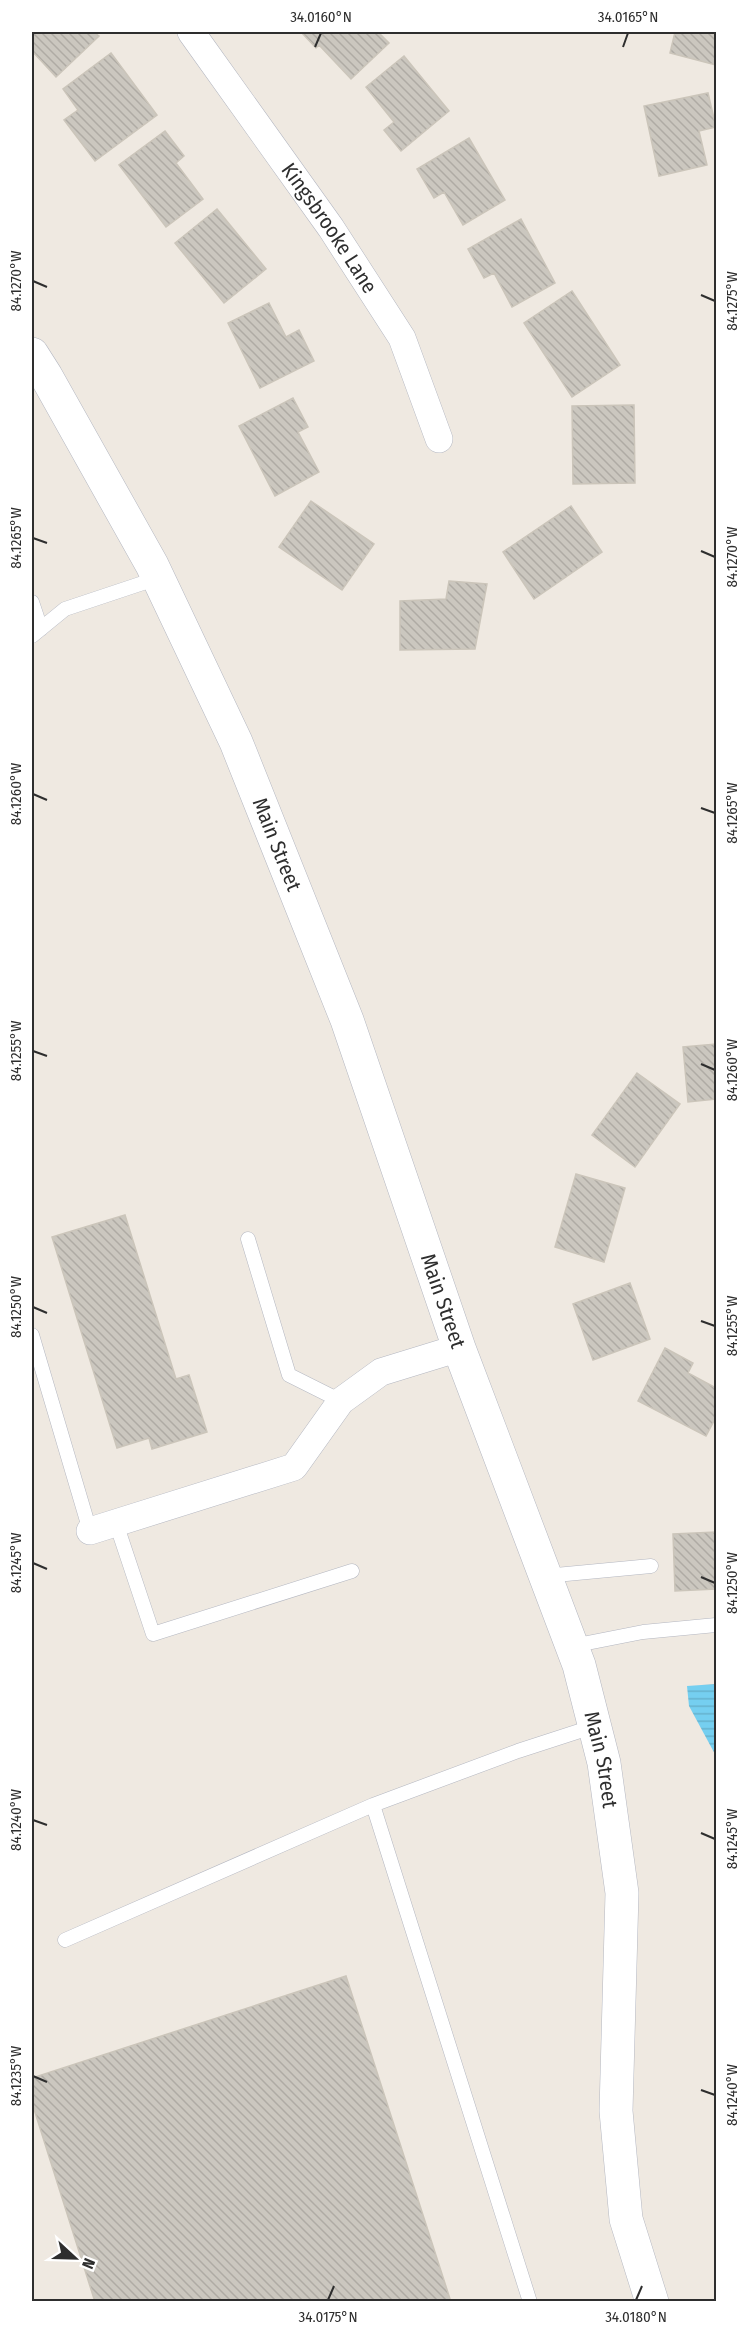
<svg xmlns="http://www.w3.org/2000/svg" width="748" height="2333" viewBox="0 0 748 2333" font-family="'Fira Sans Condensed',sans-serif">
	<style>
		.water { fill: url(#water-rules) }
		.building { fill: url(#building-back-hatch); stroke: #cbc5ba; stroke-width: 1.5 }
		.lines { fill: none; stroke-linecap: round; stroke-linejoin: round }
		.lane-casing { stroke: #b4b7c1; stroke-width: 15 }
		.street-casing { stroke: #b4b7c1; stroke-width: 28 }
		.secondary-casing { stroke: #b4b7c1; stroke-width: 34 }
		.lane { stroke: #fff; stroke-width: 14 }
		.street { stroke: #fff; stroke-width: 27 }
		.secondary { stroke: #fff; stroke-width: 33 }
		.ticks { fill: none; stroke: #2e2e2e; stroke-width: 2 }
		.labels { text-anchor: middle; stroke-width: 5; stroke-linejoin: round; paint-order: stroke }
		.street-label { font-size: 21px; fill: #2e2e2e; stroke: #fff }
		.neatline { fill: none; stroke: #2e2e2e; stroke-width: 2 }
		.ticks-label { font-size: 15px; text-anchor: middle; fill: #2e2e2e }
	</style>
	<defs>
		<pattern id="water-rules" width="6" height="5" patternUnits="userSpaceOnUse" patternTransform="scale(1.5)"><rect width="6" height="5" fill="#75cff0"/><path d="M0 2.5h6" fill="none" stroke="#66b2ce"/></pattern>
		<pattern id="building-back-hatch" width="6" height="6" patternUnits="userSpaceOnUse" patternTransform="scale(1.5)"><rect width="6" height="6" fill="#cbc7bf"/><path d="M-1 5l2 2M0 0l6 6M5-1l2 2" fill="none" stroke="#afaba4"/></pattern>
	</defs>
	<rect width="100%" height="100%" fill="#efe9e1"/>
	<!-- water -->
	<path class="water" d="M716,1684V1756L689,1706L687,1686Z"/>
	<!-- building -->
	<path class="building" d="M32,32H94L99,36L56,77L32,51Z
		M301,32H378L389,43L351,79L319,45L316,48Z
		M675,32H716V65L670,53Z
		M111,53L157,115L95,161L64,120L78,110L63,89Z
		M404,56L449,111L401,151L384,130L394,122L366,87Z
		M708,93L716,127L699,131L707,165L659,176L644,106Z
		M165,131L184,156L176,163L203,199L166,227L119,165Z
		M469,138L505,200L463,225L444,192L434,198L417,169Z
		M217,209L266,269L224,303L175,243Z
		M521,219L555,283L512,307L494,273L484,278L468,249Z
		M572,291L620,365L572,397L524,323Z
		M269,303L286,337L299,330L314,361L260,388L228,323Z
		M293,398L308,427L298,432L319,472L275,496L239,426Z
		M634,405L635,483L573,484L572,406Z
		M311,501L374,544L342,590L279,547Z
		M571,506L602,552L534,599L503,552Z
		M449,581L487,584L475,649L400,650V601L446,599Z
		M716,1044V1099L688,1102L683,1047Z
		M637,1073L680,1104L635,1167L592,1135Z
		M576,1174L625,1188L604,1262L555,1247Z
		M125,1215L176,1379L189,1375L207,1432L152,1449L149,1438L117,1448L52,1237Z
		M630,1283L650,1339L593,1360L573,1304Z
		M665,1348L693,1363L688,1373L716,1388V1417L706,1436L638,1401Z
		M716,1532V1589L675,1591L673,1534Z
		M346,1976L451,2302H95L32,2103V2078Z"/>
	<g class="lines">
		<!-- lane casing -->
		<g class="lane-casing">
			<path id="lane" d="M32,602L41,629
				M32,636L65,609L158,578
				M248,1239L289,1375L341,1401
				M32,1335L90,1531
				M116,1523L153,1634L352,1571
				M545,1576L651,1566
				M572,1646L643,1632L716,1625
				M65,1940L373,1805
				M530,2302L373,1805L518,1751L595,1726"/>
		</g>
		<!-- street casing -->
		<g class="street-casing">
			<g id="street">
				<path id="s1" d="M191,32L331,228L402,338L439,439"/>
				<path d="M90,1531L294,1467L341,1401L381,1372L459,1348"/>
			</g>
		</g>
		<!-- secondary casing -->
		<g class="secondary-casing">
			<g id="secondary">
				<path id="s2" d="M32,354L46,376L152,565L236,742L347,1020L459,1348L579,1665L604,1763L622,1893L616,2111L626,2219L652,2302"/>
			</g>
		</g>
		<!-- lane -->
		<use href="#lane" class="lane"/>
		<!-- street -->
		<use href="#street" class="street"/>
		<!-- secondary -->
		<use href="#secondary" class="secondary"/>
	</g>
	<!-- ticks -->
	<path class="ticks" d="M315,47L321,33M623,47L628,33M33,281L47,287M701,295L715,301M33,538L47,543M701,551L715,557M33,794L47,800M701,808L715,813M33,1051L47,1056M701,1064L715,1070M33,1307L47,1313M701,1321L715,1326M33,1563L47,1569M701,1577L715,1583M33,1820L47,1825M701,1833L715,1839M33,2076L47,2082M701,2090L715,2095M328,2300L334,2286M636,2300L642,2286"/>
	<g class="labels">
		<!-- street labels -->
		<g class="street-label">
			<text dy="7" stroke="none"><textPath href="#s1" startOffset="240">Kingsbrooke Lane</textPath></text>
			<text dy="7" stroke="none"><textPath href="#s2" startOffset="549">Main Street</textPath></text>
			<text dy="7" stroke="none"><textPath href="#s2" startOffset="1035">Main Street</textPath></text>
			<text dy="7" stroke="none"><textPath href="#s2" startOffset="1521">Main Street</textPath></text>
		</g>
	</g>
	<!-- border -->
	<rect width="748" height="2333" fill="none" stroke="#ffffff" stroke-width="66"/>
	<!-- north arrow -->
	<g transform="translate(75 2258) rotate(112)" stroke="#ffffff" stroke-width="4.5" paint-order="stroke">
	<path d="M0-4.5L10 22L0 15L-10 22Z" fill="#2e2e2e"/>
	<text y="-9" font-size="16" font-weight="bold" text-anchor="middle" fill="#2e2e2e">N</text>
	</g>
	<rect x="33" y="33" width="682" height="2267" class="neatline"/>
	<g class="ticks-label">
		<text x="321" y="22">34.0160°N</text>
		<text x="628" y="22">34.0165°N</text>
		<text transform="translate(16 281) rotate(-90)" y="5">84.1270°W</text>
		<text transform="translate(732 301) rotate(-90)" y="5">84.1275°W</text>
		<text transform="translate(16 538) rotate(-90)" y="5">84.1265°W</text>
		<text transform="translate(732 557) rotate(-90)" y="5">84.1270°W</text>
		<text transform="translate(16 794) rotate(-90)" y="5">84.1260°W</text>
		<text transform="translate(732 813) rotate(-90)" y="5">84.1265°W</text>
		<text transform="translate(16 1051) rotate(-90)" y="5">84.1255°W</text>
		<text transform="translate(732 1070) rotate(-90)" y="5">84.1260°W</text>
		<text transform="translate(16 1307) rotate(-90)" y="5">84.1250°W</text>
		<text transform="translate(732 1326) rotate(-90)" y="5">84.1255°W</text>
		<text transform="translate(16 1563) rotate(-90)" y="5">84.1245°W</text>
		<text transform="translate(732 1583) rotate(-90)" y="5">84.1250°W</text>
		<text transform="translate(16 1820) rotate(-90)" y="5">84.1240°W</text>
		<text transform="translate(732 1839) rotate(-90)" y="5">84.1245°W</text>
		<text transform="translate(16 2076) rotate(-90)" y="5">84.1235°W</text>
		<text transform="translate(732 2095) rotate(-90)" y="5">84.1240°W</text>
		<text x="328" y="2322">34.0175°N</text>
		<text x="636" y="2322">34.0180°N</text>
	</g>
</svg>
